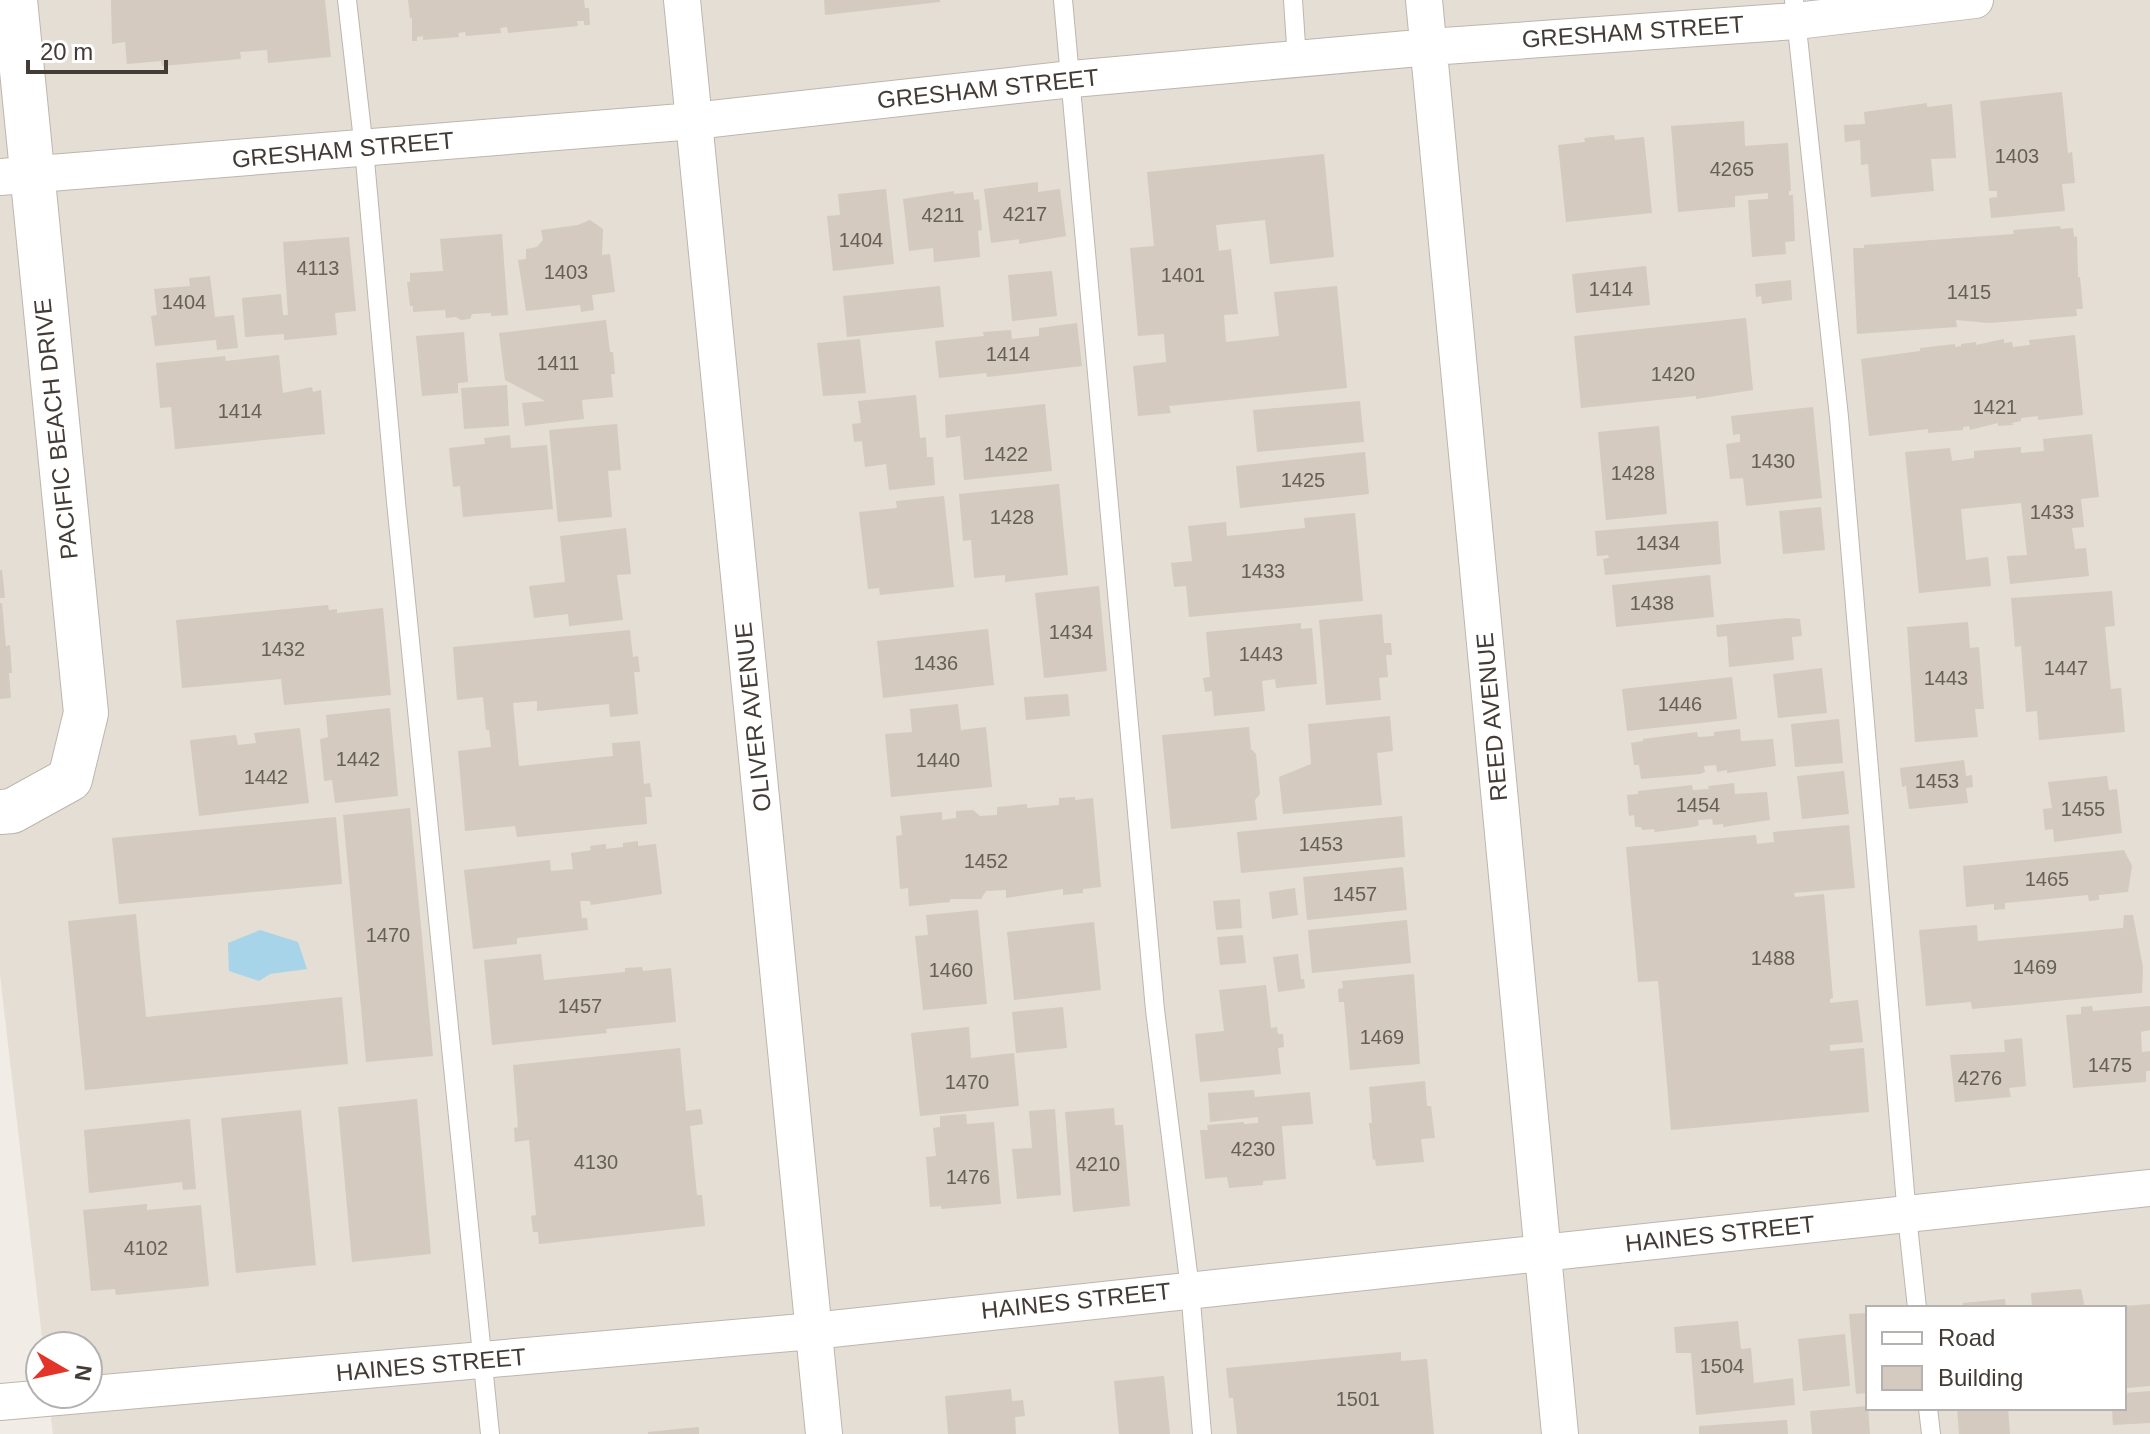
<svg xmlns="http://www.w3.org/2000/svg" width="2150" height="1434" viewBox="0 0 2150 1434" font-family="Helvetica,sans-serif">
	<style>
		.residential { fill: #e4ded4; fill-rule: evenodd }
		.water { fill: #a7d4e8 }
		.building { fill: #d4cabf }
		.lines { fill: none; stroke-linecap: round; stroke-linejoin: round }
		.service-casing { stroke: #beb6ac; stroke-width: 20 }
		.minor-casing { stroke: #beb6ac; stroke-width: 38 }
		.tertiary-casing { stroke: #beb6ac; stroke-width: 46 }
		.service { stroke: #fff; stroke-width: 18 }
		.minor { stroke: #fff; stroke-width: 36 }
		.tertiary { stroke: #fff; stroke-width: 44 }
		.labels { text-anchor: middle; stroke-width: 6; stroke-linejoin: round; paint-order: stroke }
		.number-label { font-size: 20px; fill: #676058 }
		.street-label { font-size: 24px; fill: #433c36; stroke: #fff }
	</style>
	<rect width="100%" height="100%" fill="#f1ece5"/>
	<!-- residential -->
	<path class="residential" d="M0,0H2150V1434H53L48,1394H88V1346H43L0,975ZM1868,1308H2124V1408H1868Z"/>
	<!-- water -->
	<path class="water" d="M260,930L298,942L307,969L270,974L259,981L229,971L228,943Z"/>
	<!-- building -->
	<path class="building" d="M111,0H325L331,57L268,63L267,50L240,52L241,59L162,66L161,61L127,64L125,42L112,44Z
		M408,0H584L585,8H589L590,25H584V21H577L578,26L508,33L507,27L500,28L501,33L466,36L465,32L458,33L459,37L423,40V36L417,37V41H412V18H410Z
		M824,0H940V2L825,15Z
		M2062,92L2068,153L2072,152L2075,183L2062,184L2065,211L1991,218L1989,198L1997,197V191H1989L1980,101Z
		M1927,103V107L1952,104L1956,158L1931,159L1934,191L1871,197L1868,164L1861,165L1860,140L1845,142L1844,125L1865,124L1864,112Z
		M1744,121L1745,146L1788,143L1791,191H1789V195H1793L1795,241L1785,242L1786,254L1752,257L1748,200L1768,199V193L1735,196V207L1678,212L1671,126Z
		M1614,135L1615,140L1644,137L1652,213L1566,222L1558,145L1585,142L1584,138Z
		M1324,154L1334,257L1270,264L1265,220L1216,225L1219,251L1231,249L1238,314L1224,315L1226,342L1279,336L1274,292L1337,286L1347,388L1169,406L1171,413L1138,416L1133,366L1166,362L1164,334L1138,336L1130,248L1154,246L1147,172Z
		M1038,182V192L1060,189L1066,236L1019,244V239L991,243L984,189Z
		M886,189L894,264L833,271L827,216L840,215L838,194Z
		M954,191V194L973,192L974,200L979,199L982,230L978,231L980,257L934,262L933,248L909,251L903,199Z
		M590,220L603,229L602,255L610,254L615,292L592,295L594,310L581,312L580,305L526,311L518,260L526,259V249L537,247L543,240L541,230L578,225Z
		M2060,226L2061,229L2073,228L2074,237L2077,236L2078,277H2080L2083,309H2076L2077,316L1989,323L1956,320L1957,327L1857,334L1853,248H1864V245L2014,234L2013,230Z
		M502,234L508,315L491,316V313L472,314L470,319L461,320L456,317L446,318L445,310L413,312V306H410L407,282H410V273L443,271L440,239Z
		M349,237L356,311L335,313L337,335L284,340V334L245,337L242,298L281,294L283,315H288L283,242Z
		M1646,266L1650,305L1576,313L1572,274Z
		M1052,271L1057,316L1012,321L1008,275Z
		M210,276L215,317L234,315L238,348L217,350L216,340L155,346L151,316L157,315L154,289L190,286L189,278Z
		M1791,280L1792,300L1762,304L1761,296L1756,297L1755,284Z
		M940,286L944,327L847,337L843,296Z
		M1746,318L1753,390L1696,399V396L1581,408L1574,336Z
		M606,320L610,352H613L615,374H611L613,397L582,400L584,419L525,426L522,403L545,401L505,380L499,333Z
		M1077,323L1082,366L987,377L986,373L939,378L935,341L984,336L983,332L1011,330L1012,339L1039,336V328Z
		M464,332L468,382L458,383V393L422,396L416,336Z
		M2075,335L2083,415L2038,420V416L2021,418V421L2012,423L2013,425L1998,426V423L1970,430L1969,426L1963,427V430L1928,433V429L1869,436L1861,359L1920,351V348L1955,344V347L1961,346V344L1976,342V345L2004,339V343L2012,342L2013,347L2030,345L2029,340Z
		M860,339L866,393L823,396L817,343Z
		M279,355L283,393L312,387L313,392L321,390L325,434L175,449L171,407L160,408L156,363L225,356L226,361Z
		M507,385L509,426L464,429L461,388Z
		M916,395L920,438L926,437L927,457H933L935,485L889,490L886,464L865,467L862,441L854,442L852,424L861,423L858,401Z
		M1360,401L1364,442L1257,452L1253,410Z
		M1045,404L1052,471L964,480L960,436L946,438L945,415Z
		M1813,407L1822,498L1746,506L1743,478L1730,479L1726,444L1740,442V434L1733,435L1731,416Z
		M617,424L621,470L608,471L612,517L558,522L549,430Z
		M1659,426L1667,514L1606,520L1598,432Z
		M2092,434L2099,497L2081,499L2084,527L2072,528L2075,549L2086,548L2089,576L2010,584L2007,556L2027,555L2021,503L1961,509L1966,560L1988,557L1991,586L1919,593L1905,452L1950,448L1952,461L1974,458V451L2021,447V453L2044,451L2043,439Z
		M510,435L511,448L547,445L553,509L463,517L460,486L453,487L449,448L485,444L484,438Z
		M1365,452L1369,494L1240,508L1236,466Z
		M1059,484L1068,575L1005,582V575L974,578L971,540L963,541L959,494Z
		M944,496L954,587L880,595L879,588L868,589L859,512L897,508L896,501Z
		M1821,507L1825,550L1783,554L1779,511Z
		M1355,513L1363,601L1189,617L1186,586L1174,587L1171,563L1192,561L1188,526L1226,522L1227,536L1305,528L1304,518Z
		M1718,521L1721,564L1605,575L1603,559L1609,558L1608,555L1597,556L1595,531Z
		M626,528L631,574L617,575L623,620L569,626L568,614L534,618L529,586L565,582L560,536Z
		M0,570H2L5,598H0Z
		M1710,575L1714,617L1616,627L1612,585Z
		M1099,586L1107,671L1044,678L1035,593Z
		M2112,591L2115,626L2105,627L2111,689L2121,688L2125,732L2039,740L2037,711L2026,712L2021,646L2015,647L2011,598Z
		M0,603H2L6,646L10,645L12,673H9L11,698L0,699Z
		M328,605L329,610L337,609V613L383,608L391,695L284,705L281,679L182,688L176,620Z
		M1382,614L1384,643H1391L1392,655H1386L1388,677L1379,678L1381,700L1326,705L1319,620Z
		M1789,618L1800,619L1802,636L1792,637L1794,660L1729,667L1727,636L1717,637L1716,625Z
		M1968,622L1970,648L1979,647L1984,709H1975L1978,737L1915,742L1907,627Z
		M1301,623V629L1312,628L1317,684L1276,688L1275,679L1262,681L1265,711L1214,716L1212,691L1205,692L1203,678L1210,677L1206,632Z
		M988,629L994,685L883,698L877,641Z
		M630,630L633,657L638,656L640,672H634L638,714L610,717L609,704L537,711V701L513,703L519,766L613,756L612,743L640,741L644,784L650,783L652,797H645L647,824L517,837L515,826L465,831L458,751L491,747L489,730H486L483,697L457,700L453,647Z
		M1822,668L1827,713L1778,718L1773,674Z
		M1732,677L1737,719L1627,731L1622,689Z
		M1068,694L1070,716L1026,720L1024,697Z
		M958,704L961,730L986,727L992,787L891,797L885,734L912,732L910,709Z
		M390,708L398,796L335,803L332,780L324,781L320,739L328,737L326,715Z
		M1390,716L1393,751L1377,753L1382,805L1283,814L1279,777L1311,764L1308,724Z
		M1839,719L1843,763L1795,767L1791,724Z
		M1249,727L1251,749L1256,754L1260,794L1255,800L1257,820L1171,829L1162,735Z
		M300,728L309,803L199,816L190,740L236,735L238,745L256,743L254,733Z
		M1740,729L1741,741L1773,739L1776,766L1727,773V770L1717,772L1716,765L1704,766L1705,772L1700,774L1641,779L1639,765H1634L1631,743L1643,741V739L1697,732L1698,737L1714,736V732Z
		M1964,760L1966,776L1972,775L1973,787L1966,788L1968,803L1909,809L1906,786L1902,787L1900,768Z
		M1844,771L1849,814L1802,819L1797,776Z
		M2107,776L2109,790L2117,789L2122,833L2054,842L2053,829L2045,830L2043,809L2052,808L2048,782Z
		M1734,783L1735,794L1767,792L1770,820L1723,827V824L1713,825L1712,819L1698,820L1699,825L1694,827L1655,832L1654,829L1642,830L1641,827H1635L1634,815L1629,816L1627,795L1638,794V791L1692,785L1693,790L1709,789L1708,786Z
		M1075,797V800L1093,798L1101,887L1083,889V893L1063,895V889L1006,898V890L986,891L981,899H950V902L909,906L908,888L900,889L896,836L902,835L900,816L942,812V820L956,818V811L973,810L980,816L997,815V807L1027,804V808L1059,805V798Z
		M410,808L433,1056L366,1062L343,815Z
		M1402,816L1405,857L1241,873L1237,832Z
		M336,817L342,884L119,904L112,838Z
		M1849,825L1855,888L1794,893L1795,897L1824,894L1833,998L1830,999V1003L1858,1000L1863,1042L1830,1045V1051L1864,1048L1869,1112L1671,1130L1658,981L1638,982L1626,847L1756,835L1757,844L1774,842L1773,832Z
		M638,841V846L656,844L662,894L591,905L590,901H580L582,918H587L588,930L517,938V944L473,949L464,870L550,860L551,871L573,869L571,853L591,850L590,846L606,844V849L623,847V843Z
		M2124,850L2132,866L2128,892L2099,895V900L2089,901L2088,895L2005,903V909L1994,910V904L1966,907L1963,866Z
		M1403,867L1407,910L1307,920L1303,877Z
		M1295,888L1298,915L1272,919L1269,892Z
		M1240,899L1242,928L1216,930L1213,901Z
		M978,910L987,1004L923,1010L915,936L928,935L926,915Z
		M136,914L146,1017L342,997L348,1064L85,1090L68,921Z
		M2124,915H2133L2143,967L2142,993L1972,1009L1971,1002L1926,1006L1919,930L1977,925L1978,941L2123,928Z
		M1407,920L1411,963L1312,973L1308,930Z
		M1094,922L1101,990L1014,1000L1007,932Z
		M1243,935L1246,963L1220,965L1217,937Z
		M541,954L544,980L625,972V968L642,967L643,971L671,968L676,1022L606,1029L607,1033L492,1045L484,960Z
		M1298,954L1301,979H1304L1305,988L1278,992L1273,957Z
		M1414,974L1420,1064L1350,1070L1344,1002H1339L1338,989L1343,988L1342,981Z
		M1266,985L1271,1028L1277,1027L1278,1034H1283L1284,1047L1278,1048L1281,1074L1200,1082L1195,1034L1224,1031L1219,990Z
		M2092,1006L2093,1011L2150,1006V1030L2141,1032L2142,1052L2150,1051V1071H2146V1082L2073,1088L2066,1015L2081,1014V1007Z
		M1063,1007L1067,1048L1016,1053L1012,1012Z
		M969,1027L971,1058L1014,1053L1019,1106L920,1116L911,1033Z
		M2022,1038L2026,1086L2009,1088L2011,1097L1955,1102L1950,1055L2005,1052L2004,1040Z
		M680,1048L686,1111L701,1109L703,1124L690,1126L697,1195H702L705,1226L539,1244L538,1232H533L531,1216L536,1215L529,1140L515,1142L514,1128L518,1127L513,1065Z
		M1425,1081L1427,1106H1431L1435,1138L1421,1139L1424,1162L1376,1166L1375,1159L1373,1160L1369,1123H1372L1369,1087Z
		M1254,1090L1255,1097L1310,1092L1313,1124L1282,1126L1286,1179L1263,1181V1185L1229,1188L1227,1177L1205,1179L1200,1130H1208L1207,1125L1244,1122V1124L1258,1123V1117L1210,1122L1208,1093Z
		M417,1099L431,1254L352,1262L338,1107Z
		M1114,1108L1115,1125H1123L1130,1206L1073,1212L1065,1112Z
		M1055,1109L1061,1195L1017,1199L1012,1149L1032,1148L1029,1111Z
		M301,1110L316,1265L236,1273L221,1118Z
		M966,1114L967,1124L994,1122L1001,1204L941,1209V1206L930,1207L926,1157L936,1156L933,1128L940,1127V1116Z
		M190,1119L196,1189L183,1190L182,1182L89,1193L84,1130Z
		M147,1204V1210L201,1205L209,1286L116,1295L115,1289L91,1291L83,1210Z
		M2081,1289L2085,1308H2032L2031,1293Z
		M2005,1299L2006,1308H1963V1303Z
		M2150,1304V1386L2127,1388L2124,1306Z
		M1868,1313V1393L1856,1394L1849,1314Z
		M1738,1321L1741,1349L1751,1348L1754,1383L1793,1378L1795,1405L1696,1415L1691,1353H1676L1674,1327Z
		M1845,1334L1850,1386L1803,1391L1798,1339Z
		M1401,1352V1361L1427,1359L1434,1434H1237L1233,1398H1229L1226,1368Z
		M1164,1376L1170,1434H1119L1114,1381Z
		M1011,1389L1012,1401L1023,1400L1025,1416L1015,1417L1016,1434H948L945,1396Z
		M2150,1391V1423L2113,1425L2112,1408H2124V1393Z
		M1868,1406L1870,1434H1812L1810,1411Z
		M1957,1408H2008L2010,1434H1959Z
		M1787,1420L1788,1434H1699V1426Z
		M699,1427V1434H648V1432Z"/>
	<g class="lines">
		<!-- service casing -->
		<g class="service-casing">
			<path id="service" d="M347,0L364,149L396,502L490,1434
				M1063,0L1155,1010L1190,1289L1202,1434
				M1293,0L1297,60
				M1794,0L1839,417L1907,1216L1917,1308
				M1928,1408L1931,1434"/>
		</g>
		<!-- minor casing -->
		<g class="minor-casing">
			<path id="minor" d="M682,0L824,1434
				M1424,0L1560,1434
				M0,177L694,121L1072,79L1430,47L1796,21L1975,0
				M0,1402L813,1331L2150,1188"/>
		</g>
		<!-- tertiary casing -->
		<g class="tertiary-casing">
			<path id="tertiary" d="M0,812L12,811L70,779L86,713L15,0"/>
		</g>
		<!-- service -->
		<use href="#service" class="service"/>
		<!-- minor -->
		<use href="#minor" class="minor"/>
		<!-- tertiary -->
		<use href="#tertiary" class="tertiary"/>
	</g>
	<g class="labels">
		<!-- number labels -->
		<g class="number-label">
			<text x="2017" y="163">1403</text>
			<text x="1732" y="176">4265</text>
			<text x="1025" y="221">4217</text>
			<text x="943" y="222">4211</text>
			<text x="861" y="247">1404</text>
			<text x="318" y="275">4113</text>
			<text x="566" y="279">1403</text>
			<text x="1183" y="282">1401</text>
			<text x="1611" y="296">1414</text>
			<text x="1969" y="299">1415</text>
			<text x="184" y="309">1404</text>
			<text x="1008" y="361">1414</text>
			<text x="558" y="370">1411</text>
			<text x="1673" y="381">1420</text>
			<text x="1995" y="414">1421</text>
			<text x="240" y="418">1414</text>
			<text x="1006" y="461">1422</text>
			<text x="1773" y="468">1430</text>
			<text x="1633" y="480">1428</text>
			<text x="1303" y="487">1425</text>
			<text x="2052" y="519">1433</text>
			<text x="1012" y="524">1428</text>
			<text x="1658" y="550">1434</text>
			<text x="1263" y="578">1433</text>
			<text x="1652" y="610">1438</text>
			<text x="1071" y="639">1434</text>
			<text x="283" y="656">1432</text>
			<text x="1261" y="661">1443</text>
			<text x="936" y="670">1436</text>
			<text x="2066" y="675">1447</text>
			<text x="1946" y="685">1443</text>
			<text x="1680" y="711">1446</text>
			<text x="358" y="766">1442</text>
			<text x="938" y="767">1440</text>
			<text x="266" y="784">1442</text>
			<text x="1937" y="788">1453</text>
			<text x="1698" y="812">1454</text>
			<text x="2083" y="816">1455</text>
			<text x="1321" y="851">1453</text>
			<text x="986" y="868">1452</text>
			<text x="2047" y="886">1465</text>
			<text x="1355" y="901">1457</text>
			<text x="388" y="942">1470</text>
			<text x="1773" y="965">1488</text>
			<text x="2035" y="974">1469</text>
			<text x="951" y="977">1460</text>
			<text x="580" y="1013">1457</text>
			<text x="1382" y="1044">1469</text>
			<text x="2110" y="1072">1475</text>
			<text x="1980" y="1085">4276</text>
			<text x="967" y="1089">1470</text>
			<text x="1253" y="1156">4230</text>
			<text x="596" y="1169">4130</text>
			<text x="1098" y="1171">4210</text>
			<text x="968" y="1184">1476</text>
			<text x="146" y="1255">4102</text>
			<text x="1722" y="1373">1504</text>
			<text x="1358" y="1406">1501</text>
		</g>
		<!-- street labels -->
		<g class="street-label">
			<text transform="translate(1633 32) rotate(-4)" y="8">GRESHAM STREET</text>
			<text transform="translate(988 89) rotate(-6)" y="8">GRESHAM STREET</text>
			<text transform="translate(343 150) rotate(-5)" y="8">GRESHAM STREET</text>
			<text transform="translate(56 429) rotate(-96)" y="8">PACIFIC BEACH DRIVE</text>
			<text transform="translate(753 717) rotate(-96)" y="8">OLIVER AVENUE</text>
			<text transform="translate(1492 717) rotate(-95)" y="8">REED AVENUE</text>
			<text transform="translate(1720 1234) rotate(-6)" y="8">HAINES STREET</text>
			<text transform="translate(1076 1301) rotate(-6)" y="8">HAINES STREET</text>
			<text transform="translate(431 1365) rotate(-5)" y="8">HAINES STREET</text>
		</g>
	</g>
	<!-- legend -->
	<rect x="1866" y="1306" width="260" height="104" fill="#ffffff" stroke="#b4b1af" stroke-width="2"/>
	<rect x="1882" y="1332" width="40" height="12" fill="#ffffff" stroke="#b4b1af" stroke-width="2"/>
	<text x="1938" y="1346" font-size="24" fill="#433c36">Road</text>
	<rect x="1882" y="1366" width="40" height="24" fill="#d4cabf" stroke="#b4b1af" stroke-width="2"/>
	<text x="1938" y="1386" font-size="24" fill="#433c36">Building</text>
	<!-- north arrow -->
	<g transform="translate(64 1370) rotate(99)"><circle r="38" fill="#ffffff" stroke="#b4b1af" stroke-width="2"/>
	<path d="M0-6L14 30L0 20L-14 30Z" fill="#e43429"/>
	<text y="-12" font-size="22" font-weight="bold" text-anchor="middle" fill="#433c36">N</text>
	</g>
	<!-- scale -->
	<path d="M28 60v12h138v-12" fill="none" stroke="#433c36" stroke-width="4"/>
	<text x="40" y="60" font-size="24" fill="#433c36" stroke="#ffffff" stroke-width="6" paint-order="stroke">20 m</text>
</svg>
